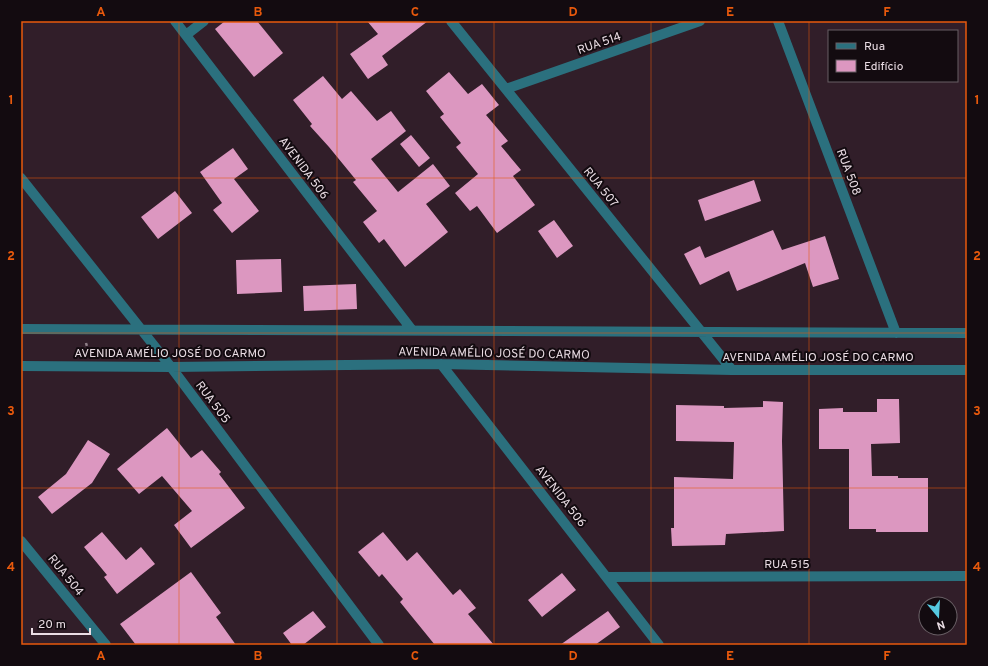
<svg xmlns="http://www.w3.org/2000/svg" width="988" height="666" viewBox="0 0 988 666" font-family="Overpass,sans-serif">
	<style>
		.building { fill: #dc97c0 }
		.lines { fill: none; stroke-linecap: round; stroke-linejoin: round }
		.path { stroke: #908089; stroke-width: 2.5; stroke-dasharray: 3 3; stroke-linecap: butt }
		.minor { stroke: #2b707e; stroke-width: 10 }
		.grid { fill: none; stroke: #e8590c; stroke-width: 1; stroke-opacity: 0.55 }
		.labels { text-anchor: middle; stroke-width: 4; stroke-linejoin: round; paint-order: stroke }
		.street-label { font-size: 12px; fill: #eadde4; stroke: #130b10 }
		.neatline { fill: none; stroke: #e8590c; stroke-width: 1.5 }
		.grid-label { font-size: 13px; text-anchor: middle; font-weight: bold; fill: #e8590c }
	</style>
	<rect width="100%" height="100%" fill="#311e29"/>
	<!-- building -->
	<path class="building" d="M225,21H257L283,53L254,77L215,29Z
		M367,21H428L382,56L388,65L368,79L350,54L378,34Z
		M449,72L468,94L482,84L499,105L486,115L508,141L501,146L521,170L513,176L535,205L497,233L477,206L470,211L455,193L478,174L456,147L461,143L440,117L444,114L426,91Z
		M323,76L342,99L351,91L377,121L391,111L406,131L371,159L398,192L433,164L450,186L426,204L448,232L405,267L384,239L379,243L363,222L377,211L353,182L356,180L329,147L310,126L312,124L293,100Z
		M411,135L430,158L419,167L400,144Z
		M233,148L248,169L234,179L259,211L232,233L213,210L222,203L200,172Z
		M754,180L761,201L705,221L698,200Z
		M175,191L192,213L158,239L141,217Z
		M554,220L573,246L557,258L538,231Z
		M773,230L782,250L825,236L839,279L813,287L805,263L737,291L729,271L700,285L684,254L700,246L705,258Z
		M281,259L282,292L237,294L236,260Z
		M356,284L357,309L304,311L303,286Z
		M877,399H899L900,443L871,444L872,476H898V478H928V532H876V529H849V449H819V409L843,408V412H877Z
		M763,401L783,402L782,441L784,531L726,534L725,545L672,546L671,528H674V477L733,479L734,442L676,441V405L724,406V408L763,407Z
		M167,428L191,458L202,450L221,472L219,474L245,508L191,548L174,525L192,511L162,476L139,494L117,469Z
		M88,440L110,454L92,483L52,514L38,497L66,474Z
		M102,532L126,560L141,547L155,564L117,594L104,577L107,575L84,547Z
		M383,532L407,561L417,552L453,595L460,589L476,608L468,614L494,645H435L400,602L403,599L382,574L379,577L358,552Z
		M191,572L221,613L216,617L236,645H136L120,624Z
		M562,573L576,590L542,617L528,600Z
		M313,611L326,627L303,645H292L283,633Z
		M608,611L620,627L595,645H560Z"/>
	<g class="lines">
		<!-- path -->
		<path class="path" d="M86,343L89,353"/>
		<!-- minor -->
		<path class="minor" d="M175,21L412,330
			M451,21L732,370
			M778,21L896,333
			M186,35L204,21
			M506,89L700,21
			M21,178L171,367L379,645
			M21,329L967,333
			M441,364L659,645
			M21,366L171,367L441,364L732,370H967
			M21,541L106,645
			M607,577L967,576"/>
	</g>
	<!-- grid -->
	<path class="grid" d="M179,21V645M337,21V645M494,21V645M651,21V645M809,21V645M21,178H967M21,333H967M21,488H967"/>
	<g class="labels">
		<!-- street labels -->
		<g class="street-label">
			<text transform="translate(599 43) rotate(-19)" y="4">RUA 514</text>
			<text transform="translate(304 168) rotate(53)" y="4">AVENIDA 506</text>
			<text transform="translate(849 172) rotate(69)" y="4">RUA 508</text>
			<text transform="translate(601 187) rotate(51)" y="4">RUA 507</text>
			<text x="170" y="357">AVENIDA AMÉLIO JOSÉ DO CARMO</text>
			<text transform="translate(494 353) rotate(1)" y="4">AVENIDA AMÉLIO JOSÉ DO CARMO</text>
			<text x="818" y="361">AVENIDA AMÉLIO JOSÉ DO CARMO</text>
			<text transform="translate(213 402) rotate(53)" y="4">RUA 505</text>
			<text transform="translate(561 496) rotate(52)" y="4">AVENIDA 506</text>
			<text x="787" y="568">RUA 515</text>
			<text transform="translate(66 575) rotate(51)" y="4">RUA 504</text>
		</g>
	</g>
	<!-- border -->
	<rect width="988" height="666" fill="none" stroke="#130b10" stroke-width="44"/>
	<!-- legend -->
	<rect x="828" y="30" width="130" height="52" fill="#130b10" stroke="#695f65"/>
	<rect x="836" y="43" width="20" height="6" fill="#2b707e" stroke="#695f65"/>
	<text x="864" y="50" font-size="12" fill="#eadde4">Rua</text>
	<rect x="836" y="60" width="20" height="12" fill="#dc97c0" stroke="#695f65"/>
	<text x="864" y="70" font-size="12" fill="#eadde4">Edifício</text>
	<!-- north arrow -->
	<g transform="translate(938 616) rotate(162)"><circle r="19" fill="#130b10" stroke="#695f65"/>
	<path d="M0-3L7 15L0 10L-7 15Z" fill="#56c9e1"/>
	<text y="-6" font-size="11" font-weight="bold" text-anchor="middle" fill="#eadde4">N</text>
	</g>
	<!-- scale -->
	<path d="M32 628v6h58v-6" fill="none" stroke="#eadde4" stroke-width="2"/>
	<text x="38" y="628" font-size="12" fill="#eadde4" stroke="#130b10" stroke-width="3" paint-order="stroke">20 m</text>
	<rect x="22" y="22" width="944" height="622" class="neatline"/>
	<g class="grid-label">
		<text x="101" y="16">A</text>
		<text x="258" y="16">B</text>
		<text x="415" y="16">C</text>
		<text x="573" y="16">D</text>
		<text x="730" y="16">E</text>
		<text x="887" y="16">F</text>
		<text x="11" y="104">1</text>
		<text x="977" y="104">1</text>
		<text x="11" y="260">2</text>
		<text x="977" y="260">2</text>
		<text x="11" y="415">3</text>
		<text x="977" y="415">3</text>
		<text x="11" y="571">4</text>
		<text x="977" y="571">4</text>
		<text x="101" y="660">A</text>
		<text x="258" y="660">B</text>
		<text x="415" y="660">C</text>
		<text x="573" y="660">D</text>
		<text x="730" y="660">E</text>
		<text x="887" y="660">F</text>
	</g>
</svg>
